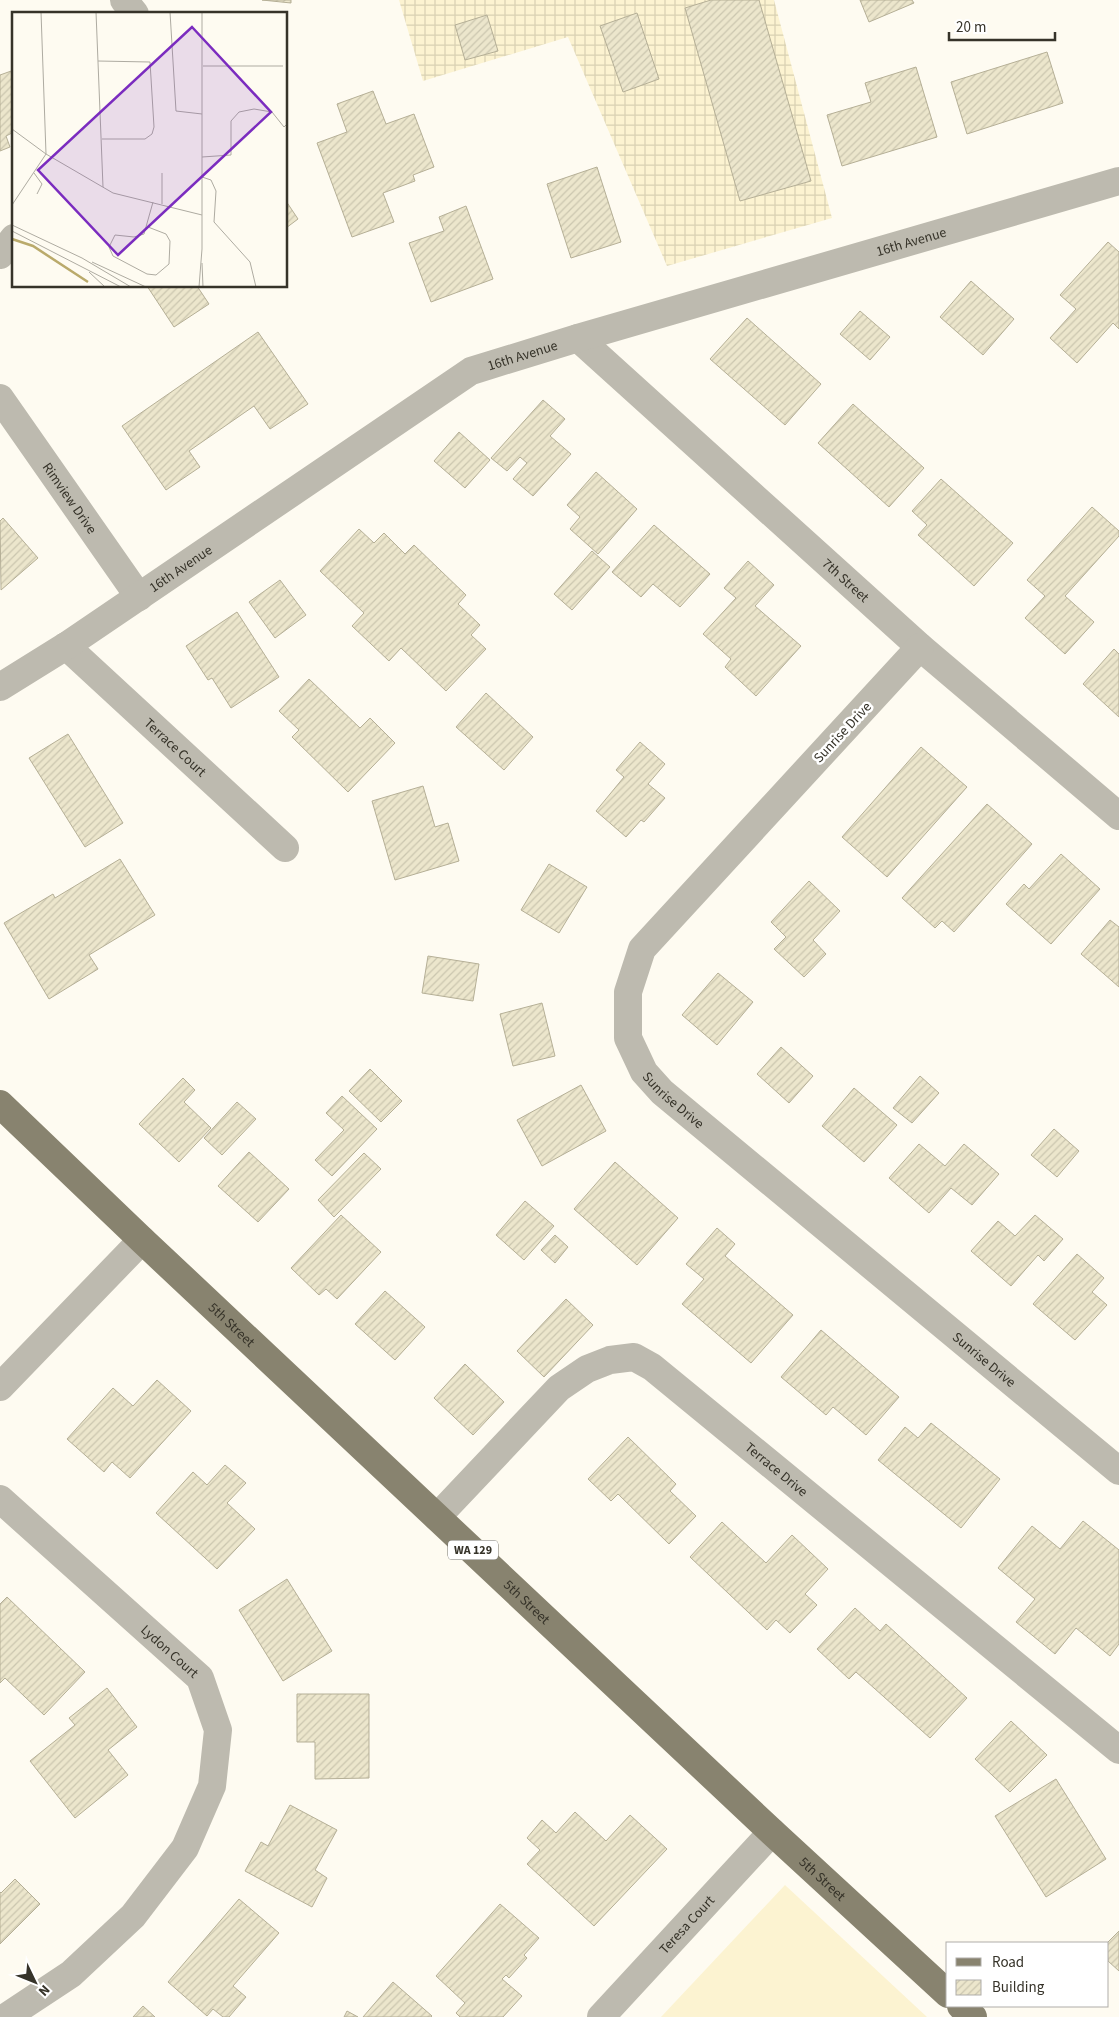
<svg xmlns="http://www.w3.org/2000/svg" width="1119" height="2017" viewBox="0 0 1119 2017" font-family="'Source Sans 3',sans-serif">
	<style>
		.built { fill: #fcf3d1 }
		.industrial { fill: url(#industrial-grid) }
		.building { fill: url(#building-hatch); stroke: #b5af96 }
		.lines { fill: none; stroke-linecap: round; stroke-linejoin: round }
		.minor { stroke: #bdbaaf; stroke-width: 28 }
		.major { stroke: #88836f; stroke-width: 28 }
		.labels { text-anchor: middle; stroke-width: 5; stroke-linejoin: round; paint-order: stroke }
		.shield { fill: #fff; stroke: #727069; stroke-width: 1 }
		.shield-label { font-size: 12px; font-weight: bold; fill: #363329 }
		.street-label { font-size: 14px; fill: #363329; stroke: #fff }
		.inset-river { fill: none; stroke: #baaa6b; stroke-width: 2.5 }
		.inset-road { fill: none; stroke: #aeaba1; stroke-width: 1 }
		.view { fill: #7b2cbf; fill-opacity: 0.15; stroke: #7b2cbf; stroke-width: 2.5 }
		.inset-edge { fill: none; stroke: #363329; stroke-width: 2.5 }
	</style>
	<defs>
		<pattern id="industrial-grid" width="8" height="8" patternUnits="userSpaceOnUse" patternTransform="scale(1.25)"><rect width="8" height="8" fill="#fcf3d1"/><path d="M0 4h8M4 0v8" fill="none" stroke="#d9d1b3"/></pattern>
		<pattern id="building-hatch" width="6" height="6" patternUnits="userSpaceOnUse" patternTransform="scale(1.25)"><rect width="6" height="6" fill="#ece6cc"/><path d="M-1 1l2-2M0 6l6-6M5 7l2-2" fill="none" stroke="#cbc6af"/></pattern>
	</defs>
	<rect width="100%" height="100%" fill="#fefbf1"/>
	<!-- built -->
	<path class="built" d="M785,1885L927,2017H661Z"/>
	<!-- industrial -->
	<path class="industrial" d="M399,0H774L832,218L667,266L568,37L423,81Z"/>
	<!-- building -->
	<path class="building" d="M262,0H291V3Z
		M711,0H759L811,181L740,201L685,8Z
		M860,0H912L914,3L869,22Z
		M637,13L659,79L623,92L600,26Z
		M487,15L498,51L465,60L455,25Z
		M1047,52L1063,103L967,134L951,82Z
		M916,67L937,137L842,166L827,115L871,102L865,83Z
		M14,70V132L6,136L10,147L0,151V75Z
		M373,91L386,124L414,114L434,167L413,175L415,181L383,193L394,222L352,237L317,143L347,132L337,104Z
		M597,167L621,242L571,258L547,184Z
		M286,201L298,219L286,228Z
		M466,206L493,279L431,302L409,243L444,231L439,217Z
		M1108,242L1119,252V329L1113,323L1077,363L1050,338L1076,309L1060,295Z
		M971,281L1014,319L983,355L940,317Z
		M147,286H197L209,304L174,327Z
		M860,311L890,337L870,360L840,334Z
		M747,318L821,384L785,425L710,359Z
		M258,332L308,404L270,429L254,406L189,451L200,467L166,490L122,426Z
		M543,400L565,419L550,436L571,454L533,496L513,479L527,463L520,457L507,471L491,458Z
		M853,404L924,468L889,507L818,443Z
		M459,432L490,460L465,488L434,461Z
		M596,472L637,509L598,554L570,529L580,517L567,505Z
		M941,479L1013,543L974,586L918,535L927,525L912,511Z
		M1092,507L1119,531V536L1065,596L1094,622L1065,654L1025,618L1045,596L1027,580Z
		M3,518L38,558L1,590L0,521Z
		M654,525L710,574L680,607L653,584L641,597L612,572Z
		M359,529L374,543L384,533L405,554L414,545L466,595L458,604L480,625L471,635L486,649L446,691L401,648L389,661L352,626L364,613L320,571Z
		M592,551L610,567L572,610L554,594Z
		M748,561L774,585L755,606L801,646L756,696L725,667L731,659L703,634L736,598L724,588Z
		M280,580L306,615L275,638L249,602Z
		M237,612L279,677L231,708L212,678L208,680L186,646Z
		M1114,649L1119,654V717L1083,684Z
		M309,679L360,728L370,718L395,743L348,792L292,737L299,730L279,711Z
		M486,693L533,737L504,770L456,727Z
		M68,734L123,823L85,847L29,758Z
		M640,742L665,764L648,784L665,798L644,822L641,820L626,837L596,811L624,777L616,770Z
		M921,747L967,787L887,877L842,837Z
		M423,786L435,827L448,823L459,861L395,880L372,801Z
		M987,804L1032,844L954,932L942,921L935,928L902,898Z
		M1061,854L1100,889L1051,944L1006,904L1024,884L1029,889Z
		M120,859L155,915L89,955L98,969L49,999L4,923L53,894L55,898Z
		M549,864L587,887L559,933L521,910Z
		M809,881L840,911L813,940L826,954L804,977L774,949L786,937L771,922Z
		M1110,920L1119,927V987L1081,954Z
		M428,956L479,964L473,1001L422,993Z
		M718,973L753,1002L717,1045L682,1015Z
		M542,1003L555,1056L513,1066L500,1014Z
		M781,1047L813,1076L789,1103L757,1074Z
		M370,1069L402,1101L381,1122L349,1091Z
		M920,1076L939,1093L912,1123L893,1108Z
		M183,1078L195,1090L184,1102L211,1128L179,1162L139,1124Z
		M581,1085L606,1131L542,1166L517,1120Z
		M854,1088L897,1125L864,1162L822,1126Z
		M342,1096L377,1129L332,1176L315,1160L344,1130L326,1113Z
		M237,1102L256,1119L222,1155L204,1138Z
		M1054,1129L1079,1151L1057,1177L1031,1155Z
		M919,1144L945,1166L964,1144L999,1174L972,1205L951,1188L929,1213L889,1178Z
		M249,1152L289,1189L258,1222L218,1186Z
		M364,1153L381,1169L334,1217L318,1200Z
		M615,1162L678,1218L637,1265L574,1209Z
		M525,1201L554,1226L524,1260L496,1235Z
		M341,1215L381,1252L337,1299L326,1289L319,1295L291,1268Z
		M1035,1215L1063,1239L1044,1261L1038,1255L1011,1286L971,1251L998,1221L1015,1236Z
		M717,1228L735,1244L725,1256L793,1315L751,1363L682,1304L704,1279L686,1264Z
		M555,1235L568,1247L555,1263L541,1250Z
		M1077,1254L1104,1278L1092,1292L1107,1305L1075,1340L1033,1304Z
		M385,1291L425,1327L395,1360L355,1324Z
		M566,1299L593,1325L544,1377L517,1351Z
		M821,1330L899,1397L866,1435L833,1407L826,1415L781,1377Z
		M465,1364L504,1402L473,1435L434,1398Z
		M157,1380L191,1411L130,1478L112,1462L104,1472L67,1439L113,1388L133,1406Z
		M931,1423L1000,1479L961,1528L878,1460L905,1427L918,1438Z
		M628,1437L676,1484L670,1491L696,1516L669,1544L618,1494L611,1501L588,1479Z
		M225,1465L246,1483L227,1503L255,1529L217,1569L156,1513L193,1472L207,1485Z
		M1083,1521L1119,1550V1644L1110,1656L1076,1628L1055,1654L1016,1622L1035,1599L998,1568L1032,1526L1060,1549Z
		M722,1522L766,1563L792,1535L828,1569L805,1594L817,1605L790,1633L776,1620L767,1630L690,1557Z
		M287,1579L332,1651L283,1681L239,1610Z
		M7,1597L85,1672L44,1715L5,1678L0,1683V1604Z
		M855,1608L880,1631L886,1624L967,1698L930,1738L856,1672L849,1679L817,1649Z
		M107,1688L137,1727L108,1750L128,1775L75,1818L30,1761L75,1725L69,1718Z
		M297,1694H369V1778L315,1779V1742H297Z
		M1011,1721L1047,1755L1010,1792L975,1759Z
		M1056,1779L1106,1859L1046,1897L995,1816Z
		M290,1805L337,1830L315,1870L327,1878L312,1907L245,1871L261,1842L268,1846Z
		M575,1812L606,1841L630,1815L667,1849L594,1926L527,1864L540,1850L527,1838L542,1820L556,1833Z
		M15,1879L40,1904L0,1944V1892L1,1893Z
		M239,1899L279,1933L233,1986L246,1997L229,2017H223L213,2009L207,2016L168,1982Z
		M500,1904L539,1938L524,1955L527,1958L509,1978L506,1975L502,1979L522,1996L503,2017H460L456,2013L465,2003L436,1976Z
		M1119,1931V1971L1108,1961L1107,1943Z
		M393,1982L432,2016L431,2017H363Z
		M143,2006L155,2017H133Z
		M347,2011L358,2017H344Z"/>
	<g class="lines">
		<!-- minor -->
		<g class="minor">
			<path d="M124,0L135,14"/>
			<path d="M0,255L14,238"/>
			<path id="s1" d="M578,338L920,647L1119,816"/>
			<path id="s2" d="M0,398L139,597"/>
			<path id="s3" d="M66,646L285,848"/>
			<path id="s4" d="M920,647L642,949L628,992V1038L644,1072L662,1092L1119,1471"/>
			<path id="s5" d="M0,687L66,646L471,371L578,338L1119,181"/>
			<path d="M0,1387L142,1240"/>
			<path id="s6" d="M0,1499L200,1678L218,1730L212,1786L185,1848L133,1916L71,1974L6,2017"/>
			<path id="s7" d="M437,1517L559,1388L587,1369L610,1360L634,1357L652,1367L1119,1750"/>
			<path id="s8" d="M601,2017L772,1832"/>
		</g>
		<!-- major -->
		<g class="major">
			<path id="s9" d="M0,1104L142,1240L772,1832L948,1994"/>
			<path d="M961,2006L973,2017"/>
		</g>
	</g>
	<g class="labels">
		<!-- shield labels -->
		<rect class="shield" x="448" y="1540.5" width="50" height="19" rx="4"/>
		<g class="shield-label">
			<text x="473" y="1554">WA 129</text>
		</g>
		<!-- street labels -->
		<g class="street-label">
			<text dy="5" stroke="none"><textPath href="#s5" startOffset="1026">16th Avenue</textPath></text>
			<text dy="5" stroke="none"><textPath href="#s5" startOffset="621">16th Avenue</textPath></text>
			<text dy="5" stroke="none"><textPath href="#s2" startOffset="122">Rimview Drive</textPath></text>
			<text dy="5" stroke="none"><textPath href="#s5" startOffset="216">16th Avenue</textPath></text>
			<text dy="5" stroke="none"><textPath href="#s1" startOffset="361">7th Street</textPath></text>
			<text transform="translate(842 732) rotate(-47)" y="5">Sunrise Drive</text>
			<text dy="5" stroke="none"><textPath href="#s3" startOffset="149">Terrace Court</textPath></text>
			<text dy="5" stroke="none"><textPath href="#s4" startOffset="580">Sunrise Drive</textPath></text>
			<text dy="5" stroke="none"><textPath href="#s9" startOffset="320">5th Street</textPath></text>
			<text dy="5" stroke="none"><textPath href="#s4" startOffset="985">Sunrise Drive</textPath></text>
			<text dy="5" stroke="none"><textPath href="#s7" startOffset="442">Terrace Drive</textPath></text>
			<text dy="5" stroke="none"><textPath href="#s9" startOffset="725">5th Street</textPath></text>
			<text dy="5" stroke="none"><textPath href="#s6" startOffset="228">Lydon Court</textPath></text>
			<text dy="5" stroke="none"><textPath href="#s9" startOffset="1130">5th Street</textPath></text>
			<text dy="5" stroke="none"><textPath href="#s8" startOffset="126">Teresa Court</textPath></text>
		</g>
	</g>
	<!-- overview -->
	<g transform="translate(12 12)">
		<rect width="275" height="275" fill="#fefbf1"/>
		<path class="inset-river" d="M0,227L21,234L76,270"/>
		<path class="inset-road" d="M84,0L91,175M158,0L164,99L190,102M86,49L138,50L142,115L140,122L133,127H90M191,54H271M0,117L34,142L101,181L190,203M190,145L219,143V109L227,100L242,97L260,100L272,115L275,112M22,161L30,172L25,182M150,161V192M190,165L199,168L204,179L202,210L238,250L244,275M0,193L34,142L29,0M0,213L70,246L119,275M136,215L154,222L158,229L157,252L144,263L135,262L101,244L97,235L103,223L122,225L132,222L141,190M0,219L109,275M80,250L134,275M190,251L191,275M77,260L93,275M187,275L190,237V0"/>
		<path class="view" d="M180,15L259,100L106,243L26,158Z"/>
		<rect width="275" height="275" class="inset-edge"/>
	</g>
	<!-- legend -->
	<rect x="946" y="1942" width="162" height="65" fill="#ffffff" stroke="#afada9"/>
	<rect x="956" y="1958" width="25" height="8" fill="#88836f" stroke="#afada9"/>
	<text x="992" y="1967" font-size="15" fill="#363329">Road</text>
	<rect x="956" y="1980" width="25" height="15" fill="url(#building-hatch)" stroke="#afada9"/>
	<text x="992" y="1992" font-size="15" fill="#363329">Building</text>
	<!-- north arrow -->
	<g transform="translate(35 1982) rotate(133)" stroke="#ffffff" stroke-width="4" paint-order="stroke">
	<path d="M0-4L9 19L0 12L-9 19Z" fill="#363329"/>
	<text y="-8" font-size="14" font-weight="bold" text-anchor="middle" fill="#363329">N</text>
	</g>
	<!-- scale -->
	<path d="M949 32v8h106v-8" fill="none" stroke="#363329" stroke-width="2.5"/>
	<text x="956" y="32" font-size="15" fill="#363329" stroke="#ffffff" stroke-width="4" paint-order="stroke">20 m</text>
</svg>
